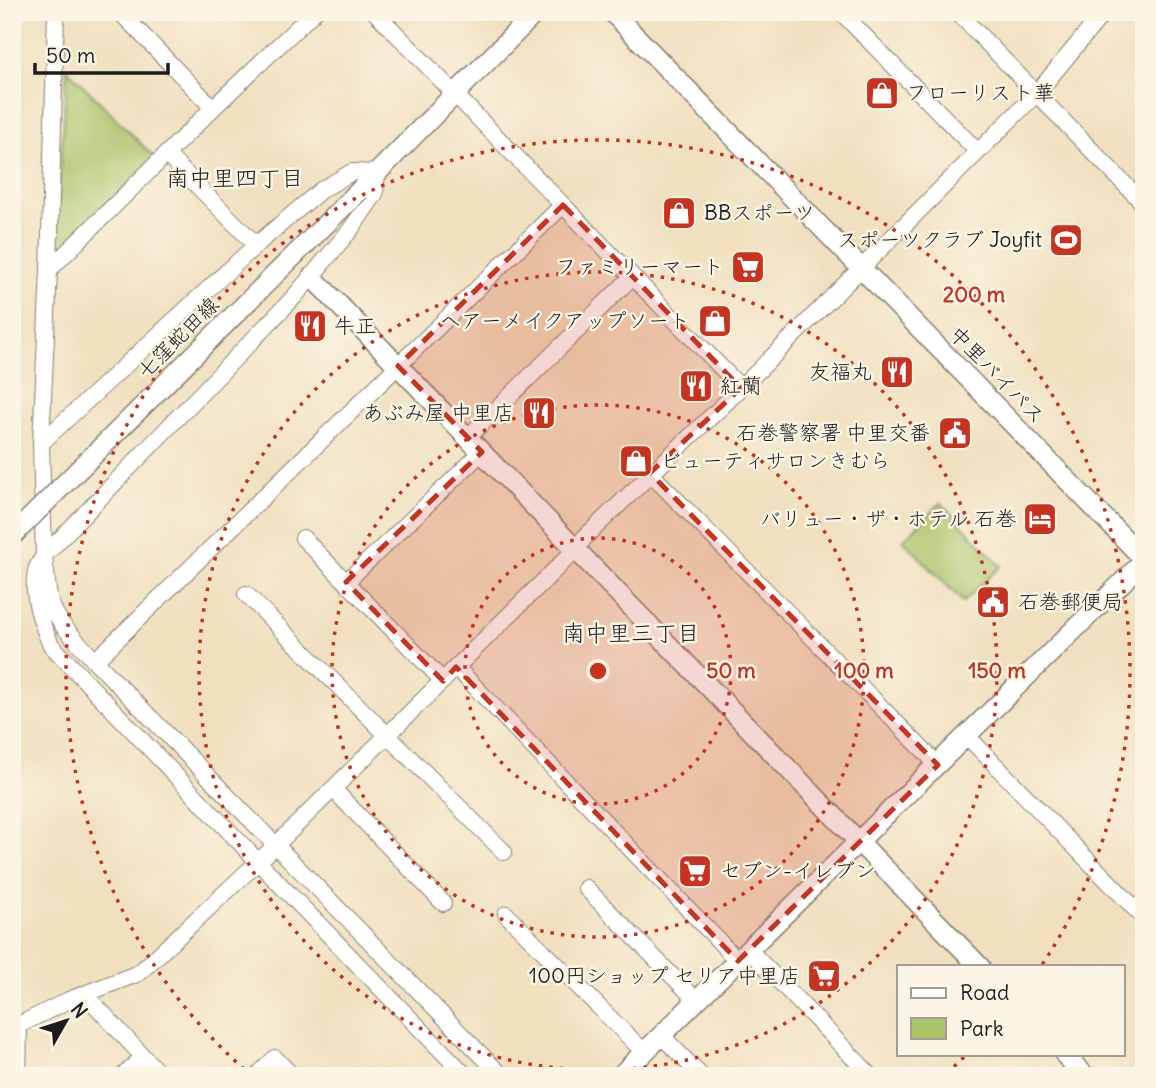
<svg xmlns="http://www.w3.org/2000/svg" width="1156" height="1088" viewBox="0 0 1156 1088" font-family="Delius,'Klee One',sans-serif">
	<style>
		.green { fill: #aac46a; stroke: #637043; stroke-width: 2 }
		.lines { fill: none; stroke-linecap: round; stroke-linejoin: round }
		.minor-casing { stroke: #867e6e; stroke-width: 18 }
		.tertiary-casing { stroke: #867e6e; stroke-width: 22 }
		.minor { stroke: #fff; stroke-width: 16 }
		.tertiary { stroke: #fff; stroke-width: 19 }
		.rail { stroke: #1c1c1c; stroke-width: 5 }
		.tertiary-bridge-casing { stroke: #867e6e; stroke-width: 22; stroke-linecap: butt }
		.tertiary-bridge { stroke: #fff; stroke-width: 19 }
		.marked { fill: #c8321e; fill-opacity: 0.2; stroke: #c8321e; stroke-width: 5; stroke-dasharray: 14 9; stroke-linejoin: round }
		.ring { fill: none; stroke: #c8321e; stroke-width: 3.5; stroke-dasharray: 3.5 7 }
		.labels { text-anchor: middle; stroke-width: 5; stroke-linejoin: round; paint-order: stroke }
		.poi-label { font-size: 21px; fill: #1c1c1c; stroke: #fcf5e5; text-anchor: end }
		.street-label { font-size: 21px; fill: #1c1c1c; stroke: #fcf5e5 }
		.neighbourhood-label { font-size: 23px; fill: #1c1c1c; stroke: #fcf5e5 }
		.centre { fill: #c8321e; stroke: #fcf5e5; stroke-width: 3.5 }
		.ring-label { font-size: 21px; text-anchor: middle; font-weight: bold; fill: #c8321e; stroke: #fcf5e5; stroke-width: 5; stroke-linejoin: round; paint-order: stroke }
	</style>
	<rect width="100%" height="100%" fill="#fcf5e5"/>
	<filter id="ink" filterUnits="userSpaceOnUse"><feTurbulence type="fractalNoise" baseFrequency=".0143" numOctaves="2"/><feDisplacementMap in="SourceGraphic" scale="14" xChannelSelector="R" yChannelSelector="G"/><feConvolveMatrix kernelMatrix="1 2 1 2 8 2 1 2 1" color-interpolation-filters="sRGB"/></filter>
	<filter id="wash" filterUnits="userSpaceOnUse"><feTurbulence type="fractalNoise" baseFrequency=".00686" numOctaves="4" result="noise"/><feDisplacementMap in="SourceGraphic" scale="28" xChannelSelector="R" yChannelSelector="G"/><feGaussianBlur stdDeviation="1.57" result="paint"/><feColorMatrix in="noise" values="0 0 0 0 0 0 0 0 0 0 0 0 0 0 0 0 0 1.4 0 .05"/><feComposite in="paint" operator="in"/></filter>
	<g filter="url(#wash)">
		<rect width="100%" height="100%" fill="#f0e0bf"/>
		<!-- green -->
		<path class="green" d="M67,69L156,159L54,259Z
			M941,503L1001,566L963,602L903,540Z"/>
	</g>
	<g filter="url(#ink)">
		<g class="lines">
			<!-- minor casing -->
			<g class="minor-casing">
				<path id="minor" d="M56,12L49,270L41,443L44,556L49,598L55,613L64,627L95,661L502,1076
					M120,12L213,108
					M375,12L741,388
					M841,12L978,152
					M957,12L1144,204
					M166,154L256,245
					M49,270L213,108L314,12
					M468,437L632,277
					M41,443L256,245L321,190L352,172L377,173L375,194L351,229L295,296L44,556C41,560 37,566 36,571C31,594 42,625 51,645L266,870L466,1076
					M650,473L938,765
					M303,538L443,681
					M346,582L482,452
					M246,594L504,852
					M95,661L563,205
					M456,667L738,961
					M967,736L1144,918
					M333,789L443,903
					M586,888L697,1001
					M506,914L644,1052
					M749,950L871,1076
					M85,994L161,1076
					M661,1035L701,1076
					M18,1076L19,1025L69,1000L139,973L276,845L575,550L585,537L741,388L1037,93L1104,12
					M123,1076L143,1057
					M257,1076L275,1058L292,1076"/>
			</g>
			<!-- tertiary casing -->
			<g class="tertiary-casing">
				<path id="tertiary" d="M612,12L1144,559
					M360,190L536,12
					M312,277L980,967
					M1065,1055L1085,1076
					M620,1076L1144,561"/>
			</g>
			<!-- minor -->
			<use href="#minor" class="minor"/>
			<!-- tertiary -->
			<use href="#tertiary" class="tertiary"/>
			<!-- rail -->
			<path class="rail" d="M12,42L13,12"/>
			<!-- tertiary-bridge casing -->
			<g class="tertiary-bridge-casing">
				<path id="tertiary-bridge" d="M12,536L360,190"/>
			</g>
			<!-- tertiary-bridge -->
			<use href="#tertiary-bridge" class="tertiary-bridge"/>
		</g>
	</g>
	<!-- marked area -->
	<path class="marked" d="M563,205L741,388L650,473L938,765L738,961L456,667L443,681L346,582L482,452L398,366Z"/>
	<!-- distance rings -->
	<g class="ring">
		<circle cx="598" cy="671" r="133"/>
		<circle cx="598" cy="671" r="266"/>
		<circle cx="598" cy="671" r="399"/>
		<path d="M964 1057A532 532 0 0 1 944 1076M252 1076A532 532 0 1 1 1042 965"/>
	</g>
	<!-- icons -->
	<defs>
		<g id="shop-square" transform="scale(1.75)"><rect x="-9" y="-9" width="18" height="18" rx="4" fill="#c8321e" stroke="#fcf5e5"/><path d="M-5-2.5h2.3a2.7 3.5 0 0 1 5.4 0H5L5.5 6h-11ZM-1.5-2.5h3a1.5 2.3 0 0 0-3 0Z" fill="#fff"/></g>
		<g id="stadium-square" transform="scale(1.75)"><rect x="-9" y="-9" width="18" height="18" rx="4" fill="#c8321e" stroke="#fcf5e5"/><path d="M0-5a6.5 5 0 1 0 0 10a6.5 5 0 1 0 0-10ZM-3.5-1.8h7v3.6h-7Z" fill="#fff"/></g>
		<g id="supermarket-square" transform="scale(1.75)"><rect x="-9" y="-9" width="18" height="18" rx="4" fill="#c8321e" stroke="#fcf5e5"/><path d="M-6-5.5h2.5l.6 2H6L4.5 2H-2.5L-4.4-4H-6ZM-1.5 3.2a1.3 1.3 0 1 0 .1 0ZM3 3.2a1.3 1.3 0 1 0 .1 0Z" fill="#fff"/></g>
		<g id="restaurant-square" transform="scale(1.75)"><rect x="-9" y="-9" width="18" height="18" rx="4" fill="#c8321e" stroke="#fcf5e5"/><path d="M-5-6h1v4h1v-4h1v4h1v-4h1v5L-1.5 .5V6h-2V.5L-5-1ZM5-6V6H3V1.5H1.5Q1.5-4 5-6Z" fill="#fff"/></g>
		<g id="civic-square" transform="scale(1.75)"><rect x="-9" y="-9" width="18" height="18" rx="4" fill="#c8321e" stroke="#fcf5e5"/><path d="M-.6-6.5H3V-4.5H.6V-3L4-1V1h2V6H-6V1h2V-1L-.6-3ZM-1.2 2.5V6h2.4V2.5Z" fill="#fff"/></g>
		<g id="hotel-square" transform="scale(1.75)"><rect x="-9" y="-9" width="18" height="18" rx="4" fill="#c8321e" stroke="#fcf5e5"/><path d="M-6-4.5h1.5V1H6V5H4.5V3h-9V5H-6ZM-4 0a1.8 1.8 0 1 1 3.6 0ZM.5 0V-2.5h3Q6-2.5 6 0Z" fill="#fff"/></g>
	</defs>
	<g fill-rule="evenodd">
		<use href="#shop-square" x="882" y="93"/>
		<use href="#shop-square" x="679" y="213"/>
		<use href="#stadium-square" x="1066" y="240"/>
		<use href="#supermarket-square" x="748" y="267"/>
		<use href="#shop-square" x="715" y="321"/>
		<use href="#restaurant-square" x="310" y="326"/>
		<use href="#restaurant-square" x="897" y="372"/>
		<use href="#restaurant-square" x="696" y="386"/>
		<use href="#restaurant-square" x="539" y="413"/>
		<use href="#civic-square" x="955" y="433"/>
		<use href="#shop-square" x="636" y="461"/>
		<use href="#hotel-square" x="1040" y="519"/>
		<use href="#civic-square" x="993" y="602"/>
		<use href="#supermarket-square" x="695" y="871"/>
		<use href="#supermarket-square" x="824" y="976"/>
	</g>
	<g class="labels">
		<!-- poi labels -->
		<g class="poi-label">
			<text x="906" y="100" text-anchor="start">フローリスト華</text>
			<text x="704" y="220" text-anchor="start">BBスポーツ</text>
			<text x="1042" y="247">スポーツクラブ Joyfit</text>
			<text x="724" y="274">ファミリーマート</text>
			<text x="690" y="328">ヘアーメイクアップソート</text>
			<text x="334" y="333" text-anchor="start">牛正</text>
			<text x="872" y="379">友福丸</text>
			<text x="720" y="393" text-anchor="start">紅蘭</text>
			<text x="514" y="420">あぶみ屋 中里店</text>
			<text x="930" y="440">石巻警察署 中里交番</text>
			<text x="660" y="468" text-anchor="start">ビューティサロンきむら</text>
			<text x="1016" y="526">バリュー・ザ・ホテル 石巻</text>
			<text x="1018" y="609" text-anchor="start">石巻郵便局</text>
			<text x="720" y="878" text-anchor="start">セブン-イレブン</text>
			<text x="800" y="983">100円ショップ セリア中里店</text>
		</g>
		<!-- street labels -->
		<g class="street-label">
			<text transform="translate(178 338) rotate(-45)" y="7">七窪蛇田線</text>
			<text transform="translate(997 375) rotate(46)" y="7">中里バイパス</text>
		</g>
		<!-- neighbourhood labels -->
		<g class="neighbourhood-label">
			<text x="235" y="186">南中里四丁目</text>
			<text x="631" y="641">南中里三丁目</text>
		</g>
	</g>
	<circle cx="598" cy="671" r="10" class="centre"/>
	<g class="ring-label">
		<text x="974" y="302">200 m</text>
		<text x="731" y="678">50 m</text>
		<text x="864" y="678">100 m</text>
		<text x="997" y="678">150 m</text>
	</g>
	<!-- margin -->
	<rect width="1156" height="1088" fill="none" stroke="#fcf5e5" stroke-width="42"/>
	<!-- legend -->
	<rect x="897" y="965" width="228" height="91" fill="#fcf5e5" stroke="#a29e95" stroke-width="2"/>
	<rect x="911" y="988" width="35" height="10" fill="#ffffff" stroke="#a29e95" stroke-width="2"/>
	<text x="960" y="1000" font-size="21" fill="#1c1c1c">Road</text>
	<rect x="911" y="1018" width="35" height="21" fill="#aac46a" stroke="#a29e95" stroke-width="2"/>
	<text x="960" y="1036" font-size="21" fill="#1c1c1c">Park</text>
	<!-- north arrow -->
	<g transform="translate(66 1021) rotate(51)" stroke="#fcf5e5" stroke-width="5" paint-order="stroke">
	<path d="M0-5L12 26L0 18L-12 26Z" fill="#1c1c1c"/>
	<text y="-10" font-size="19" font-weight="bold" text-anchor="middle" fill="#1c1c1c">N</text>
	</g>
	<!-- scale -->
	<path d="M35 63v10h133v-10" fill="none" stroke="#1c1c1c" stroke-width="3.5"/>
	<text x="46" y="63" font-size="21" fill="#1c1c1c" stroke="#fcf5e5" stroke-width="5" paint-order="stroke">50 m</text>
</svg>
